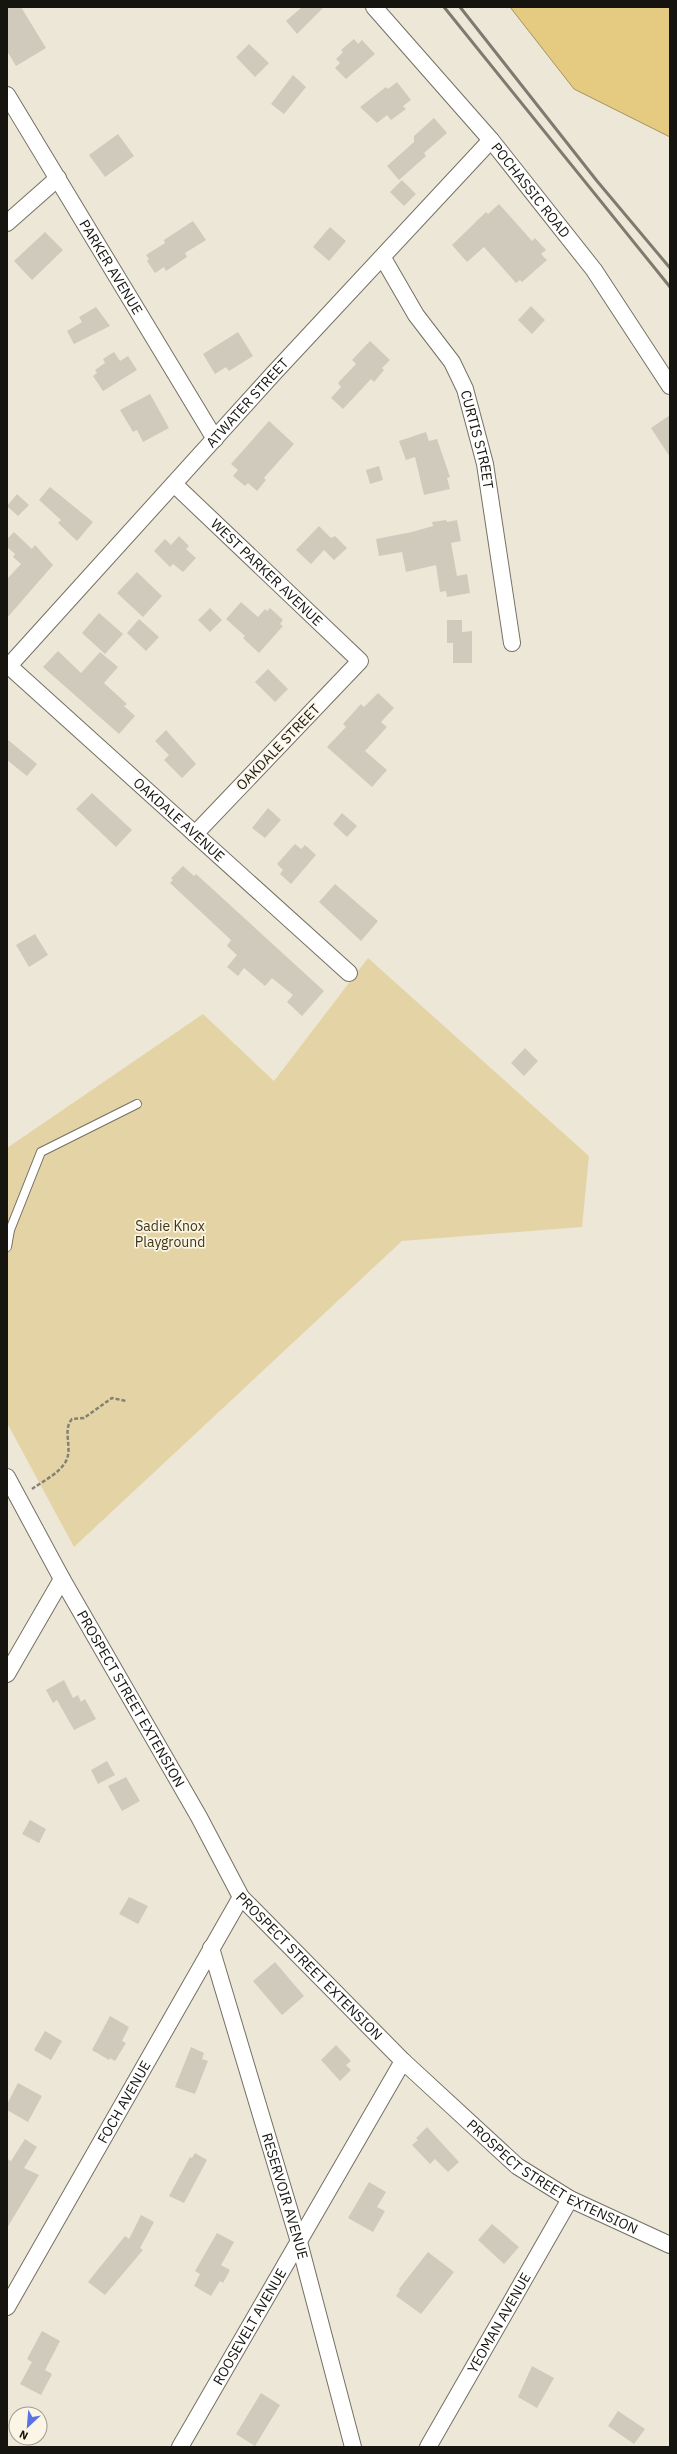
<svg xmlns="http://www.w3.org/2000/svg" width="677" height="2454" viewBox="0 0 677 2454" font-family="'IBM Plex Sans',sans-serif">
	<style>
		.green { fill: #e4d4a5 }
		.water { fill: #e4cb81; stroke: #a6945e }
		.building { fill: #cfcabb }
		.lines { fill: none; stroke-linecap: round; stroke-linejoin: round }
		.lane-casing { stroke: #757063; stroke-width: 10 }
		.street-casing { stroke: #757063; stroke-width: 18 }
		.path { stroke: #838075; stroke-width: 2.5; stroke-dasharray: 4 2; stroke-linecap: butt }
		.lane { stroke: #fff; stroke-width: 8 }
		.street { stroke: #fff; stroke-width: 16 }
		.rail { stroke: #7d7a70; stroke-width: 3 }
		.labels { text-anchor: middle; stroke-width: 3.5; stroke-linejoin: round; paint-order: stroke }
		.street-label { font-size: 14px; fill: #15140e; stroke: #faf5e5 }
		.park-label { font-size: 14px; fill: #403515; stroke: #faf5e5 }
	</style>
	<rect width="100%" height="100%" fill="#ede7d8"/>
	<!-- green -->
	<path class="green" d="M368,958L589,1156L582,1227L402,1241L74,1547L7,1423V1148L203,1014L274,1081Z"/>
	<!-- water -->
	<path class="water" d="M510,7H670V137L574,89Z"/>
	<!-- building -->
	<path class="building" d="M7,7H21L46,48L16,66L7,51Z
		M302,7H324L297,34L286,21Z
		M354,39L358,44L362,40L375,54L346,79L335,68L340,63L336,59L343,52L341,50Z
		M249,44L269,63L255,77L236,57Z
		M293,75L306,87L284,114L271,104Z
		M397,82L411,100L403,106L406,109L391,120L387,115L377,123L360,107L386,87L388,89Z
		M434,118L447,133L424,153L426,156L399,180L387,166L414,142V136Z
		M118,134L134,156L105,177L89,155Z
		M402,180L416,194L404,206L390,192Z
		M499,204L532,241L535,238L546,250L541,254L547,260L522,282L520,280L516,283L484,247L467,262L452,245L486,212L488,214Z
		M193,221L206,240L185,253L187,257L166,271L164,267L155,273L147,261L149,259L146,255L165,243L164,240Z
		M330,227L346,241L329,261L313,247Z
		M45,232L63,250L32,280L14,261Z
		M531,306L545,320L532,334L518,320Z
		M96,307L110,326L74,344L67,331L82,322L79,317Z
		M238,332L253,356L229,371L226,367L215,374L203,354Z
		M370,341L390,360L382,368L384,370L374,382L371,379L343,409L331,398L341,387L338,383L356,364L352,360Z
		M114,352L120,361L128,356L137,370L103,391L93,376L97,373L95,370L105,363L103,359Z
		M150,394L169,428L143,442L137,430L133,432L120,410Z
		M670,415V457L651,428Z
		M269,421L294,444L264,478L266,480L257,491L248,483L245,486L233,476L238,470L231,464Z
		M426,432L429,441L437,439L450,477L447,478L450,489L424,495L415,457L406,460L399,441Z
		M379,466L383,480L370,484L366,470Z
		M50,487L93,522L77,541L58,523L61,520L39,500Z
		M17,494L29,505L18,516L7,506Z
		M446,520L447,522L457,520L461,541L451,543L457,576L467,574L470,593L447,597L446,591L440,592L436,565L406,572L402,552L379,556L376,539L412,532L433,526L432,522Z
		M319,526L331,538L335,536L347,548L334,560L324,550L311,564L296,550Z
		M14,532L32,549L35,545L53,565L7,618V579L21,564L13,557L15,554L7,547V539Z
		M179,536L189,546L186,549L196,558L183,572L173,564L170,567L154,551L165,539L171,545Z
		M137,572L162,596L143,617L117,593Z
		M241,602L258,617L265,609L267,611L270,608L283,620L280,624L283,626L259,653L243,638L245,636L226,619Z
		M210,608L222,620L210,632L198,620Z
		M99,613L123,634L105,654L82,633Z
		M139,619L159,637L146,651L127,633Z
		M447,620H462V632L472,631V663H453V643H447Z
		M58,651L81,673L100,652L118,667L104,683L127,704L124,706L135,716L119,734L43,667Z
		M268,669L288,689L275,702L255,682Z
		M378,693L394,708L381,722L387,727L365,751L387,770L372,787L327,747L346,727L343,724L361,704L364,707Z
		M166,730L196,764L182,778L164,760L169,755L155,741Z
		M7,739L37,764L27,776L7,760Z
		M92,793L132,830L116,847L76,809Z
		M268,808L281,820L265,838L252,828Z
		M342,813L357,826L347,837L333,824Z
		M295,844L301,849L305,845L316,855L291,884L280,874L283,870L277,864Z
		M183,866L194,876L196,874L324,991L302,1016L287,1002L293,995L272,978L265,986L244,968L238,976L227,967L237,955L227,946L231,940L170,883L173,880L171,878Z
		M335,884L378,921L361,941L319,902Z
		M35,934L48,955L29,967L16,945Z
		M525,1048L538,1061L524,1076L511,1063Z
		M64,1680L73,1698L78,1695L81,1702L85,1699L96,1719L74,1730L57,1700L53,1703L46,1690Z
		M107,1761L115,1775L98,1784L91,1770Z
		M126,1777L140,1801L122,1811L108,1786Z
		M30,1820L46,1829L39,1843L22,1834Z
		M129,1897L148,1906L138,1924L119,1914Z
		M275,1962L304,1996L282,2015L253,1981Z
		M110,2016L129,2027L122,2041L126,2043L115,2061L110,2058L109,2060L92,2050Z
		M45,2031L62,2041L51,2060L34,2050Z
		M336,2045L351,2061L346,2065L351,2070L340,2081L321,2060Z
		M191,2047L204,2053L202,2059L208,2061L195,2094L175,2087Z
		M18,2083L42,2096L28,2122L7,2110V2104Z
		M427,2127L459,2162L448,2172L435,2159L430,2164L412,2145L418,2140L416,2138Z
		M25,2139L37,2147L24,2168L39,2175L7,2228V2159L11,2161Z
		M195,2153L207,2160L184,2203L169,2196L190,2157L192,2158Z
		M369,2182L386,2192L377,2207L385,2211L373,2232L348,2218Z
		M141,2215L154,2222L140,2248L143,2250L105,2295L88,2282L125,2236L129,2239Z
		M492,2224L519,2247L504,2264L478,2240Z
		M217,2233L234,2242L221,2265L230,2270L223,2283L220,2281L211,2296L194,2286L200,2274L195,2271Z
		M428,2252L454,2272L421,2314L396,2296L400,2290L399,2289Z
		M42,2331L60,2341L45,2370L52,2374L41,2395L20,2384L32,2362L27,2359Z
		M532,2366L554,2378L537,2408L518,2397Z
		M261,2393L280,2405L255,2446L236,2434Z
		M618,2411L645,2429L634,2444L608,2426Z"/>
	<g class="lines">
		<!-- lane casing -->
		<g class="lane-casing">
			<path id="lane" d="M7,1247L10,1230L41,1152L137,1104"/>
		</g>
		<!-- street casing -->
		<g class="street-casing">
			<g id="street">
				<path id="s1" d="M374,7L491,140L594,270L670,386"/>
				<path id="s2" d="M7,95L215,439"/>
				<path d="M7,223L58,178"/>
				<path id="s3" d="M383,258L416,315L452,362L465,389L485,464L512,643"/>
				<path id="s4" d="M174,484L360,661L195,834"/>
				<path id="s5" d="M9,666L349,973"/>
				<path id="s6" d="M7,668L274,373L491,140"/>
				<path id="s7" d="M7,1477L62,1579L199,1817L241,1897L403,2061L517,2166L570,2199L670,2245"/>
				<path d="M7,1674L62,1579"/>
				<path id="s8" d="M211,1948L299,2242L353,2447"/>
				<path id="s9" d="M7,2307L241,1897"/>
				<path id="s10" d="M180,2447L403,2061"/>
				<path id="s11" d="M428,2447L570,2199"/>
			</g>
		</g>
		<!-- path -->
		<path class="path" d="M32,1489C43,1481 60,1473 66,1461C73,1448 62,1430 72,1419L84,1418L112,1398L126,1401"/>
		<!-- lane -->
		<use href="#lane" class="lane"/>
		<!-- street -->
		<use href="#street" class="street"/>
		<!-- rail -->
		<path class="rail" d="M444,7L670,287
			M460,7L597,181L670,268"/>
	</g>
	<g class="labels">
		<!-- street labels -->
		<g class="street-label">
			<text dy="5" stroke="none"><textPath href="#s1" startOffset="241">POCHASSIC ROAD</textPath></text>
			<text dy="5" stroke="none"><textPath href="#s2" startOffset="201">PARKER AVENUE</textPath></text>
			<text dy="5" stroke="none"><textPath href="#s6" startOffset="358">ATWATER STREET</textPath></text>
			<text dy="5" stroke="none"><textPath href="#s3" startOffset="207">CURTIS STREET</textPath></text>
			<text dy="5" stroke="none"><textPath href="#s4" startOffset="128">WEST PARKER AVENUE</textPath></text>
			<text transform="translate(278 747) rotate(-46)" y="5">OAKDALE STREET</text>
			<text dy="5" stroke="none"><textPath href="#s5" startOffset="229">OAKDALE AVENUE</textPath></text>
			<text dy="5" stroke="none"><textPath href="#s7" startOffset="254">PROSPECT STREET EXTENSION</textPath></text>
			<text dy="5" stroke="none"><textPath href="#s7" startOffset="578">PROSPECT STREET EXTENSION</textPath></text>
			<text dy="5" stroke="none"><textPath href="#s9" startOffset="236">FOCH AVENUE</textPath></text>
			<text dy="5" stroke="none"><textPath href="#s7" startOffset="902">PROSPECT STREET EXTENSION</textPath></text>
			<text dy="5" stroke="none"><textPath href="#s8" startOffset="259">RESERVOIR AVENUE</textPath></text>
			<text dy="5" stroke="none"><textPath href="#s11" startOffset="143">YEOMAN AVENUE</textPath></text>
			<text dy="5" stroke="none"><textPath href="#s10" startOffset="139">ROOSEVELT AVENUE</textPath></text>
		</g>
		<!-- park labels -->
		<g class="park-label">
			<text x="170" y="1231">Sadie Knox<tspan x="170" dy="16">Playground</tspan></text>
		</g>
	</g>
	<!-- border -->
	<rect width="677" height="2454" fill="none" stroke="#15140e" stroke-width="16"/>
	<!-- north arrow -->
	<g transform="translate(28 2426) rotate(206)"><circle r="19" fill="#faf5e5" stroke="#9e9b8f"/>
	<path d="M0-3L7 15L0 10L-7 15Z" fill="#5972e8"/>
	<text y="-6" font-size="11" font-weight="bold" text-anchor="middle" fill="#15140e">N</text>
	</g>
</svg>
